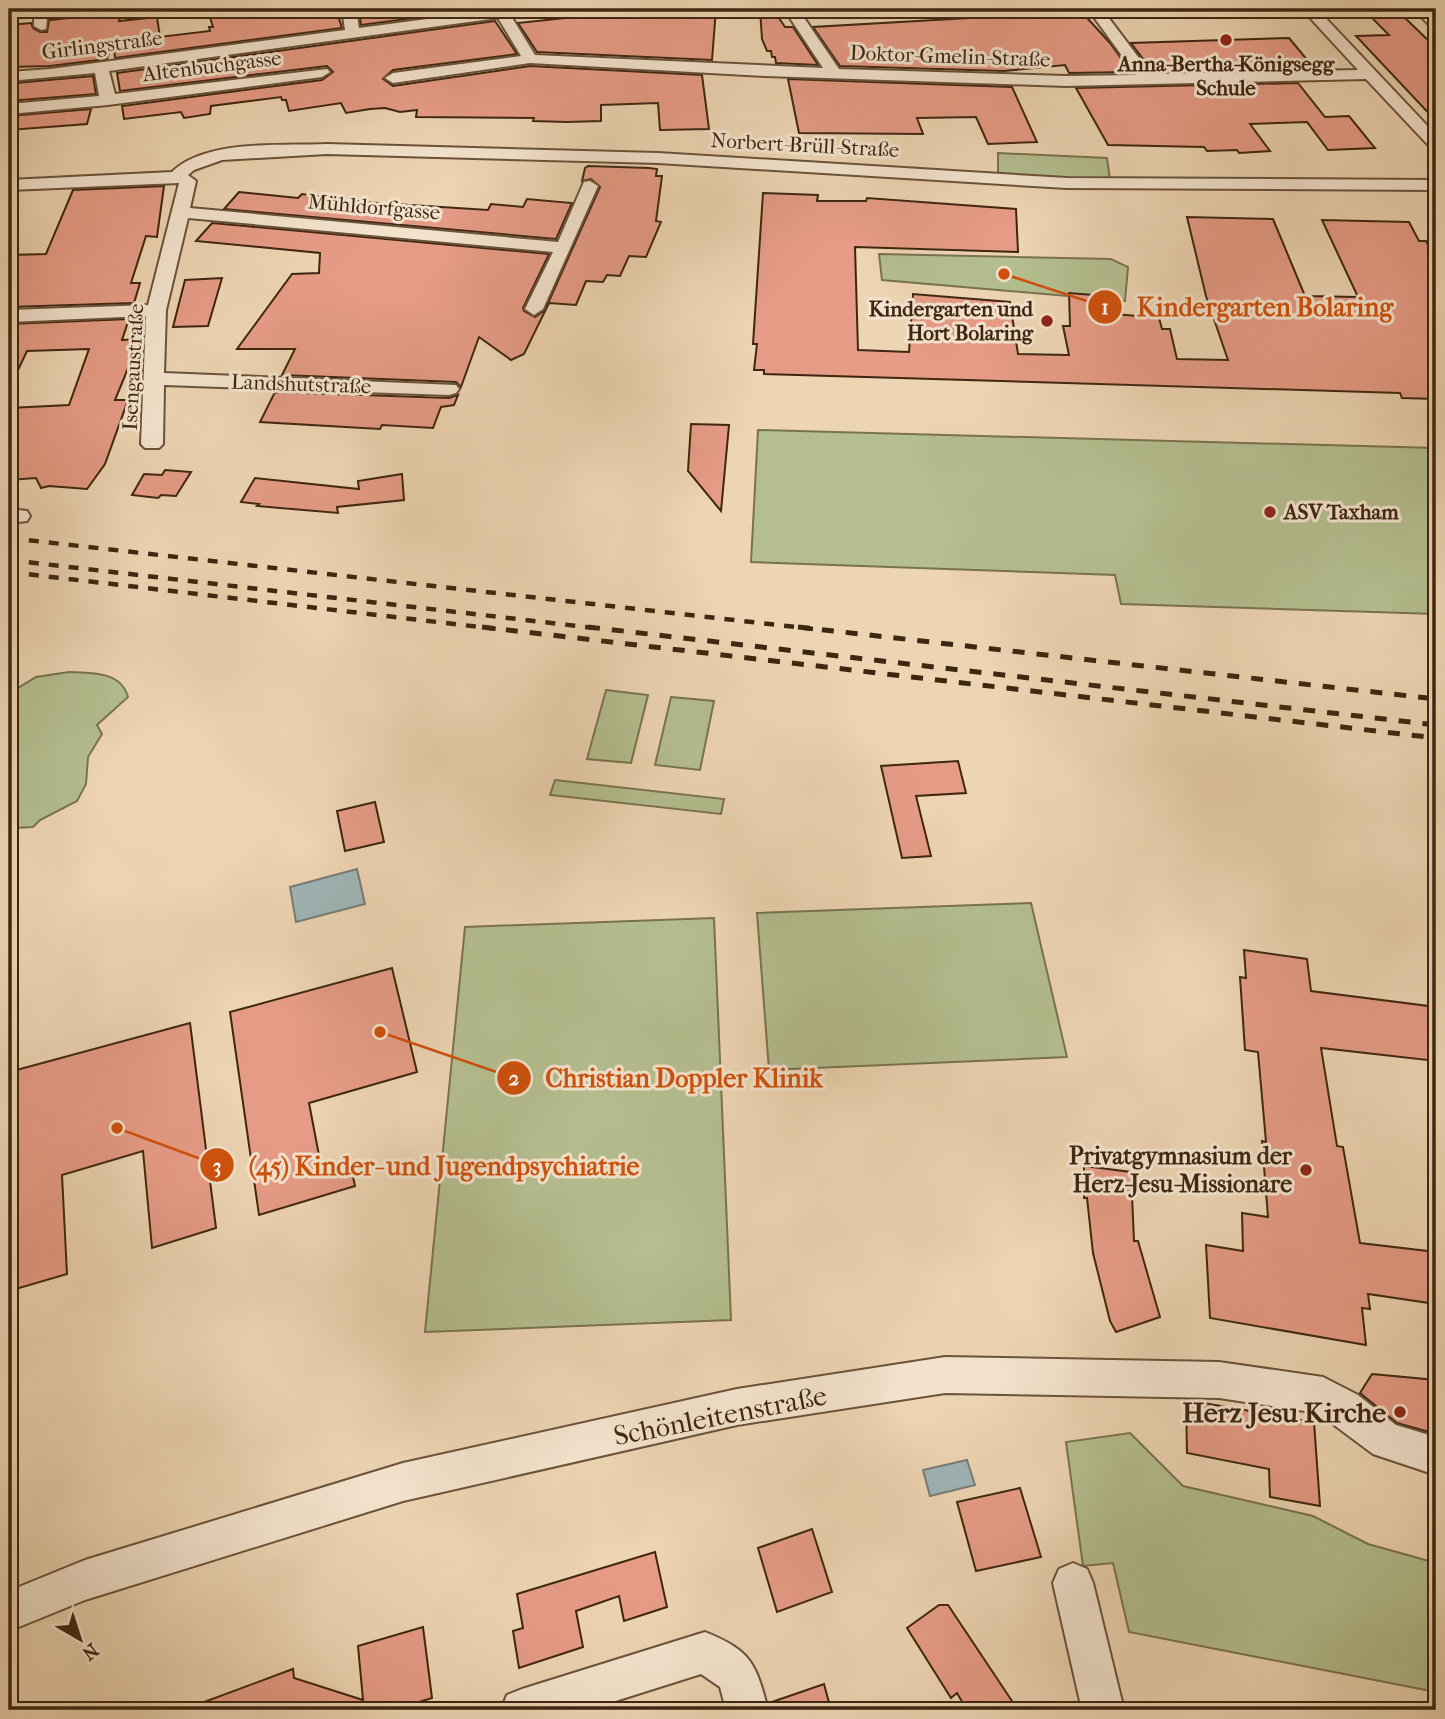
<svg xmlns="http://www.w3.org/2000/svg" width="1445" height="1719" viewBox="0 0 1445 1719" font-family="'IM FELL French Canon',serif">
	<rect width="100%" height="100%" fill="#edd4b2"/>
	<filter id="stains"><feTurbulence type="fractalNoise" baseFrequency=".00286" numOctaves="4"/><feColorMatrix values="0 0 0 0 .2 0 0 0 0 .09 0 0 0 0 .02 0 0 0 .5 -.17"/></filter>
	<radialGradient id="worn" r=".72"><stop offset=".6" stop-color="#630" stop-opacity="0"/><stop offset="1" stop-color="#630" stop-opacity=".3"/></radialGradient>
	<path fill="#b4be8f" stroke="#797250" stroke-width="2" d="M998,153L1107,158L1110,180L998,174Z
		M879,254L1111,259L1128,267L1125,301L882,280Z
		M758,430L1436,448V614L1121,604L1115,575L751,562Z
		M69,672C92,673 121,671 128,697L97,725L102,734L88,757L86,784L77,801L40,820L33,827L15,828L13,691L36,677Z
		M606,690L648,695L631,763L587,759Z
		M671,697L714,701L700,770L655,765Z
		M555,780L724,799L721,814L550,795Z
		M1031,903L1067,1057L769,1070L757,913Z
		M714,918L731,1320L425,1332L465,927Z
		M1130,1433L1183,1486L1313,1516L1368,1544L1436,1563V1692L1129,1632L1113,1563L1083,1566L1066,1442Z"/>
	<path fill="#9eb5b7" stroke="#787c75" stroke-width="2" d="M357,869L365,904L296,922L290,887Z
		M967,1460L975,1485L930,1496L923,1470Z"/>
	<path fill="#e69b86" stroke="#3e2611" stroke-width="2" d="M88,9H123L119,21L157,17L160,37L210,31L209,27H213L209,14L251,9H336L342,28L115,58L113,40L107,59L50,66L9,67V25L31,23L33,28L40,32H47L49,20L88,16Z
		M393,9H484L361,25L359,13Z
		M650,9H716L712,60L537,52L518,23Z
		M760,9H773L785,27H793L818,65L776,63L775,57H772L771,51H767L762,39Z
		M1038,9H1079L1110,43L1131,72L1069,73L1065,65L1004,71L840,66L813,27L1041,14Z
		M1402,15L1436,48V121L1356,36L1389,35L1370,16Z
		M495,21L517,54L393,70L383,79L393,86L530,66L702,75L709,129L660,130L658,103L601,105V121L567,122L533,121L534,118L416,117L417,110L400,112L385,108L370,109L346,113L341,103L289,111L286,100H282L281,97L211,106L210,114L184,118L181,112L124,119L122,106L322,80L333,72L327,66L120,91L117,73Z
		M1289,38L1314,68L1152,71L1131,43Z
		M93,76L96,94L9,101L15,83Z
		M788,79L1012,87L1037,142L988,144L976,117L917,118L923,134L799,133Z
		M1298,83L1325,117L1349,116L1375,148L1328,150L1307,122L1250,124L1270,151L1239,153L1237,150L1207,151L1204,147L1108,145L1076,88Z
		M91,109L87,124L9,130V116Z
		M588,166L649,168L657,169L656,176H662L656,221L661,222L646,257L629,256L620,276L607,275L603,282L586,281L576,305L549,303L524,354L511,360L479,337L461,387L456,382L282,375L295,349H237L292,274L319,273L320,253L196,241L212,223L549,254L523,308L524,311L535,317L545,310L600,187L591,179L582,181L585,168Z
		M164,186L157,237L146,236L131,283H140L134,303L9,307V255L46,254L73,190Z
		M239,192L298,198L302,194L363,202L488,210L491,204L523,207L527,199L572,203L556,239L224,209Z
		M763,193L818,195L817,201H866L867,198L1016,209L1018,252L855,247L858,350L909,352L913,294L1010,302L1018,354L1069,355L1063,326H1070L1069,293L1093,295V312L1159,318L1162,329H1170L1177,359L1228,360L1206,296L1187,217L1273,219L1305,296L1358,297L1322,220L1409,222L1419,241H1426L1436,261V399L1402,398L1400,393L764,374V370H754L757,344H753Z
		M222,278L208,326L173,327L185,280Z
		M129,319L122,340L140,339L115,400H128L105,464L87,489L49,486L41,488L36,478L9,480V408L69,405L89,349L27,351L9,389V324Z
		M275,392L449,398L458,395L454,405L441,407L433,428L382,425L380,429L260,422Z
		M691,424L729,425L721,511L688,471Z
		M165,470L191,472L176,496L161,495L158,498L132,495L144,474L162,475Z
		M402,474L404,500L337,507L338,513L257,506L259,504L241,502L255,478L359,489L358,481Z
		M958,761L966,793L916,796L931,856L902,858L881,766Z
		M375,802L384,842L345,851L337,811Z
		M1244,950L1307,959L1311,991L1436,1007V1061L1321,1048L1337,1146L1343,1147L1360,1243L1436,1252V1304L1368,1294L1370,1309L1362,1308L1366,1345L1210,1318L1206,1245L1243,1251L1242,1213L1268,1217L1262,1141L1266,1142L1258,1052L1245,1050L1240,977L1246,978Z
		M392,968L417,1072L309,1103L322,1171L350,1162L355,1186L259,1215L230,1012Z
		M190,1023L216,1228L152,1248L143,1151L62,1175L67,1274L9,1291V1072Z
		M1084,1166L1131,1172L1134,1241H1138L1160,1317L1116,1332L1110,1321L1093,1253L1087,1198H1084Z
		M1372,1374L1436,1380V1434L1397,1423L1360,1393Z
		M1186,1400L1314,1422L1320,1506L1270,1497L1269,1469L1187,1453Z
		M1020,1488L1041,1557L976,1571L957,1502Z
		M812,1529L832,1592L777,1612L758,1548Z
		M655,1552L667,1607L624,1621L619,1596L576,1611L583,1647L519,1668L513,1631L523,1628L517,1594Z
		M939,1605H948L1018,1710H967L957,1693L951,1698L907,1628Z
		M423,1627L432,1698L393,1710H188V1708L293,1669L294,1678L363,1700L358,1646Z
		M824,1684L831,1710H770L769,1703Z"/>
	<g fill="none" stroke-linecap="round" stroke-linejoin="round">
		<defs>
			<path id="minor" d="M34,9H48L46,29L41,30L34,26Z
				M342,9H356L359,28L502,9H541L539,12L511,16L535,55L823,68L784,9H798L839,69L1066,76L1136,75L1088,9H1102L1151,74L1358,70L1302,9H1317L1436,135V149L1430,147L1366,79L1066,86L765,76L530,63L393,83L385,78L393,73L521,56L498,18L109,71L115,94L327,69L330,72L322,77L108,105L9,114V104L99,96L95,73L9,81V72L50,69L345,30Z
				M1414,9H1429L1436,16V28L1431,27Z
				M327,144L658,153L1067,178L1436,180V190L1067,188L658,163L327,154L222,160L194,170L188,175L196,181L190,208L558,242L584,182L590,181L598,186L543,309L534,315L525,309L553,252L188,218L166,310L164,373L456,385L459,389L456,393L449,395L164,385L163,444L159,448H145L141,444L146,316L9,322V310L148,305L179,183L9,190V180L172,172C206,139 282,146 327,144Z
				M9,509L27,511L30,516L27,521L9,523Z
				M945,1357L1219,1362L1323,1377L1358,1395L1396,1425L1436,1437V1475L1373,1454L1318,1413L1219,1398L945,1393L737,1425L403,1501L85,1600L9,1631V1591L85,1560L403,1463L737,1389Z
				M1073,1563L1087,1569L1093,1583L1124,1710H1082L1053,1583L1059,1569Z
				M705,1632C752,1651 756,1664 768,1710H726L720,1687L701,1674L587,1710H501L507,1695L522,1689Z"/>
		</defs>
		<use href="#minor" stroke="#6a5239" stroke-width="4"/>
		<use href="#minor" fill="#f3e3cd" fill-rule="evenodd"/>
		<path stroke="#3e2611" stroke-width="4.5" stroke-dasharray="10 10" stroke-linecap="butt" d="M9,538L813,629
			M9,560L603,629
			M9,572L497,629"/>
		<path stroke="#3e2611" stroke-width="5" stroke-dasharray="12 12" stroke-linecap="butt" d="M482,627L1436,738
			M588,627L1436,725
			M798,627L1436,699"/>
	</g>
	<g fill="#8f2418" stroke="#f3e3cd" stroke-width="2.5">
		<circle cx="1226" cy="40" r="7"/>
		<circle cx="1047" cy="321" r="7"/>
		<circle cx="1270" cy="512" r="7"/>
		<circle cx="1306" cy="1170" r="7"/>
		<circle cx="1400" cy="1412" r="7"/>
	</g>
	<g text-anchor="middle" stroke-width="6" stroke-linejoin="round" paint-order="stroke">
		<g font-size="21" fill="#3e2611" stroke="#f3e3cd">
			<text transform="translate(102 45) rotate(-7)" y="7">Girlingstraße</text>
			<text transform="translate(950 56) rotate(2)" y="7">Doktor-Gmelin-Straße</text>
			<text transform="translate(212 66) rotate(-7)" y="7">Altenbuchgasse</text>
			<text transform="translate(805 145) rotate(3)" y="7">Norbert-Brüll-Straße</text>
			<text transform="translate(374 207) rotate(5)" y="7">Mühldorfgasse</text>
			<text transform="translate(133 367) rotate(-87)" y="7">Isengaustraße</text>
			<text transform="translate(301 384) rotate(2)" y="7">Landshutstraße</text>
		</g>
		<g font-size="21" font-weight="bold" fill="#3e2611" stroke="#f3e3cd">
			<text x="1226" y="71">Anna-Bertha-Königsegg<tspan x="1226" dy="24">Schule</tspan></text>
			<text x="1033" y="316" text-anchor="end">Kindergarten und<tspan x="1033" dy="24">Hort Bolaring</tspan></text>
			<text x="1284" y="519" text-anchor="start">ASV Taxham</text>
		</g>
		<g font-size="24" font-weight="bold" fill="#3e2611" stroke="#f3e3cd" text-anchor="end">
			<text x="1292" y="1164">Privatgymnasium der<tspan x="1292" dy="28">Herz-Jesu-Missionare</tspan></text>
		</g>
		<g font-size="28" font-weight="bold" fill="#3e2611" stroke="#f3e3cd" text-anchor="end">
			<text x="1386" y="1422">Herz Jesu Kirche</text>
		</g>
		<g font-size="28" fill="#3e2611" stroke="#f3e3cd">
			<text transform="translate(720 1415) rotate(-11)" y="10">Schönleitenstraße</text>
		</g>
	</g>
	<path fill="none" stroke="#ce510d" stroke-width="2.5" d="M1004 274L1105 307M380 1032L514 1078M117 1128L217 1165"/>
	<g fill="#ce510d" stroke="#f3e3cd" stroke-width="2.5">
		<circle cx="1004" cy="274" r="7"/>
		<circle cx="380" cy="1032" r="7"/>
		<circle cx="117" cy="1128" r="7"/>
		<circle cx="1105" cy="307" r="18"/>
		<circle cx="514" cy="1078" r="18"/>
		<circle cx="217" cy="1165" r="18"/>
	</g>
	<g font-size="21" text-anchor="middle" font-weight="bold" fill="#fff">
		<text x="1105" y="314">1</text>
		<text x="514" y="1085">2</text>
		<text x="217" y="1173">3</text>
	</g>
	<g font-size="26" text-anchor="middle" font-weight="bold" fill="#ce510d" stroke="#f3e3cd" stroke-width="6" stroke-linejoin="round" paint-order="stroke">
		<text x="1265" y="316">Kindergarten Bolaring</text>
		<text x="684" y="1087">Christian Doppler Klinik</text>
		<text x="444" y="1175">(45) Kinder- und Jugendpsychiatrie</text>
	</g>
	<rect width="1445" height="1719" fill="none" stroke="#edd4b2" stroke-width="35"/>
	<rect x="10" y="10" width="1424" height="1698" fill="none" stroke="#3e2611" stroke-width="3.5"/>
	<rect x="18" y="18" width="1410" height="1684" fill="none" stroke="#3e2611" stroke-width="2"/>
	<g transform="translate(80 1639) rotate(141)" stroke="#f3e3cd" stroke-width="5" paint-order="stroke">
	<path d="M0-5L12 26L0 18L-12 26Z" fill="#3e2611"/>
	<text y="-10" font-size="19" font-weight="bold" text-anchor="middle" fill="#3e2611">N</text>
	</g>
	<rect width="100%" height="100%" filter="url(#stains)"/>
	<rect width="100%" height="100%" fill="url(#worn)"/>
</svg>
